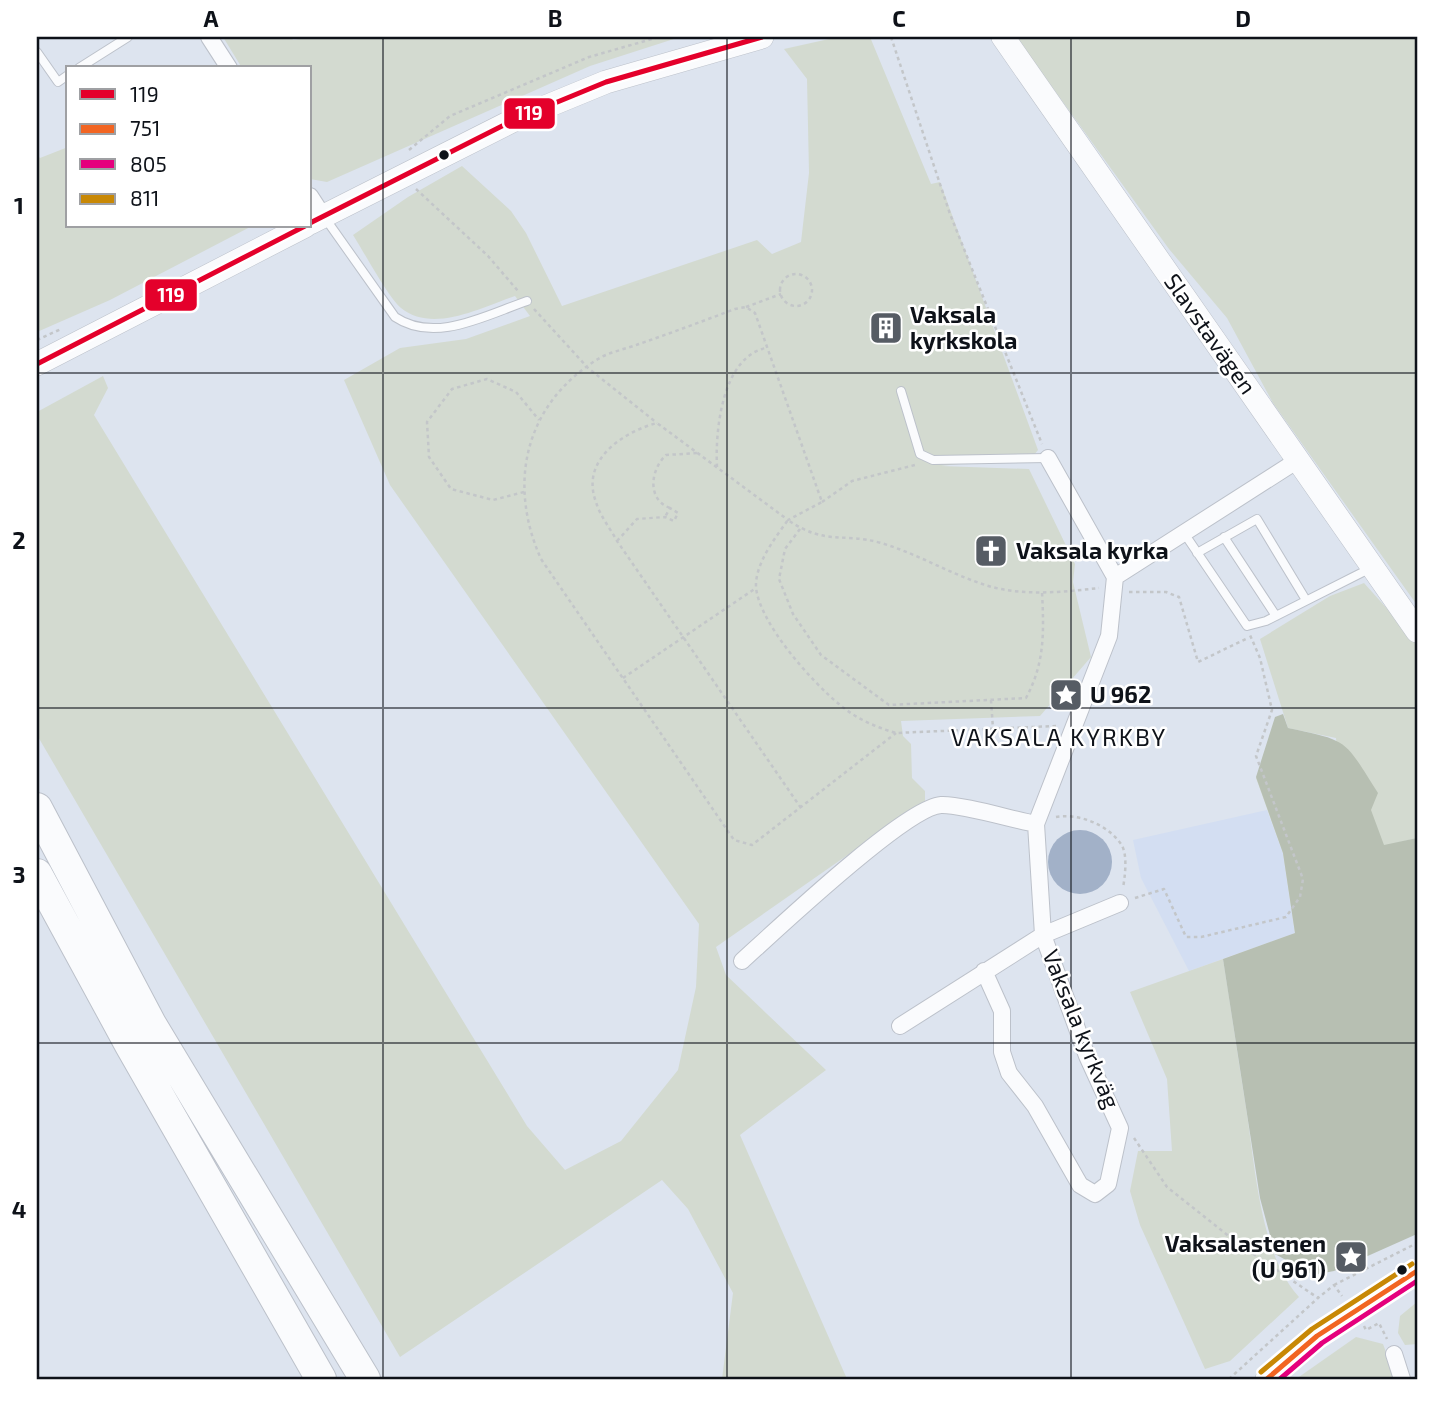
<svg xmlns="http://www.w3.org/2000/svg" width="1454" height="1416" viewBox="0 0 1454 1416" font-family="'Exo 2',sans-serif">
	<rect width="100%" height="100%" fill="#dde4ef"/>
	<path fill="#d3def2" d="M1267,810L1283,853L1295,933L1189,971L1141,878L1133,840Z"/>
	<path fill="#d3dad0" d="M223,37H291L293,40L312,37H680L590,66L327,182L310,179V68H242Z
		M838,37H870L931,184L940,182L1038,450L1034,455L941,466L1029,469L1075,564L1073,582L1091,657L1040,716L901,721L903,736L911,744L912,778L925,791V801L716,947L726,975L826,1070L740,1135L847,1379H722L733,1293L688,1209L662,1180L400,1357L37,735V412L103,376L108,388L94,415L527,1126L565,1170L621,1141L678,1070L696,987L699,924L390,485L344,380L400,348L466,339L530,316L515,296C482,307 433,334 401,308C388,297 364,252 353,235L408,197L462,166L511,211L526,233L562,306L757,240L772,254L801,242L809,173L807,79L784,49Z
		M1016,37H1417V605L1273,403L1227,318L1169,249Z
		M68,147V226H252L110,300L37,332V155L40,158Z
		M1364,583L1417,642V838L1384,846L1295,933L1283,853L1256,778L1337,756L1336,738L1288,728L1260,639L1330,596Z
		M1223,959C1231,1009 1238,1058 1246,1108C1255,1164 1260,1255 1299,1297L1230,1361L1205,1369L1140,1225L1130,1191L1138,1151H1172L1167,1079L1130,992Z
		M1417,1302V1344L1405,1345L1398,1333L1400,1316Z
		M1356,1337L1383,1344L1396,1379H1296Z"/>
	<path fill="#b7bfb2" d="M1283,714L1288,728C1351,741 1344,740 1378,793L1371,810L1384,845L1417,838V1234L1334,1271L1313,1275L1275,1254L1260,1198L1223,959L1295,933L1283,853L1256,777L1275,717Z"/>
	<path fill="#a2b1c8" d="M1048 862a32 32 0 1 1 64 0a32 32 0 1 1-64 0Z"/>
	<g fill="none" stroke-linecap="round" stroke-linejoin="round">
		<defs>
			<path id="lane" d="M37,52L58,82L68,75
				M79,68L128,37
				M325,218L395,317C435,344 486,315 527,301
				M901,391L920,454L933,460L1048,458
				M1184,533L1247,626L1266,621L1369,569
				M1224,537L1276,616
				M1197,553L1257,519L1306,600"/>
			<path id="street" d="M209,37L229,68
				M310,196L323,216
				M1048,458L1115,577
				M742,961C774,932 906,807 941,805C961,804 1014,820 1036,824
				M984,971L1002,1011V1052L1009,1073L1035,1106L1080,1185L1095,1194L1108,1184L1120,1128L1087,1056L1043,935L1036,824L1109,636L1115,577L1298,460
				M900,1026L1043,935L1120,903
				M1394,1354L1402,1379"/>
			<path id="secondary" d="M1003,37L1417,631
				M310,223L516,119L606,82L762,37
				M37,364L305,226
				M1267,1379L1317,1336L1417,1271"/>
			<path id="highway" d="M37,808L151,1024L365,1379
				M37,874L130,1045L321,1379"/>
		</defs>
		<use href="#lane" stroke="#bcc1ca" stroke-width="10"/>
		<use href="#street" stroke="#bcc1ca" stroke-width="18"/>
		<use href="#secondary" stroke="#bcc1ca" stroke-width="24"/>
		<use href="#highway" stroke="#bcc1ca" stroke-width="32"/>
		<path stroke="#c3c6c9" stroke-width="2.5" stroke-dasharray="3.5 3.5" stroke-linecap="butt" d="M891,37L950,214L1042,444
			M409,150L450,116L589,57L659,37
			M416,189L488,256L518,291
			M780 290a16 16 0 1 1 32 0a16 16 0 1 1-32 0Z
			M746,307L781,294
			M534,309L588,368L657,423
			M37,340L61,329
			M717,467C715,431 722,357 766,348
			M524,492L493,500L451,489L429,457L427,422L452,389L487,379L516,392L539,420
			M822,502L852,481L915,465
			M670,508C646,499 651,469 666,455L698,453
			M800,529L785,549L779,579L793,614L821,655L889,705L1026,698C1045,663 1044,631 1042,592
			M617,541L637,519L665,517L674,521L678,513L670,508L665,517
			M1129,592H1166L1179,597L1198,662L1248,638
			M623,678L756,588
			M991,700L993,729
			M1056,726L896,733C875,727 855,718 839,704C812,682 759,623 756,587C755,564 775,538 788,520C826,546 842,532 881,543C919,554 953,576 992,587C1026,596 1064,592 1099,588
			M801,808L617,541C610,528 600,516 596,502C580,460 623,432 657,423L788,520L822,502L755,313L746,307L735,309C703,321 671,333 639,344C626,349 609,352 598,359C525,404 507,483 541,559L734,840L752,845L896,733
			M1056,817C1078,813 1107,824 1121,844C1128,854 1125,876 1123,888
			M1135,898L1164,889L1186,937H1201L1286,917L1300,897L1303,879L1256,756L1272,710L1260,658L1250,635
			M1134,1138L1167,1187L1240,1245L1318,1298L1334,1285L1342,1296
			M1334,1285L1417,1243
			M1364,1326L1366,1330L1379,1323L1387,1339
			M1229,1379L1318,1298"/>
		<use href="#lane" stroke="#fafbfd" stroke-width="8"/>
		<use href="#street" stroke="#fafbfd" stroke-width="16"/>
		<use href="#secondary" stroke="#fafbfd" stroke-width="23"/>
		<use href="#highway" stroke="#fafbfd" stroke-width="30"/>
		<defs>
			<path id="bus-1" d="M310,223L516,119L606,82L762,37
				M37,364L305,226"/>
			<path id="bus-2" d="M1267,1379L1317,1336L1417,1271"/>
			<path id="bus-3" d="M1280,1379L1322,1343L1417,1281"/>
			<path id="bus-4" d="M1261,1372L1312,1329L1412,1264"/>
		</defs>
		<use href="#bus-1" stroke="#fff" stroke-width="10"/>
		<use href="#bus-2" stroke="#fff" stroke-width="10"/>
		<use href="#bus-3" stroke="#fff" stroke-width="10"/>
		<use href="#bus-4" stroke="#fff" stroke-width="10"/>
		<use href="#bus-1" stroke="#e4002b" stroke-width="5"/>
		<use href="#bus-2" stroke="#f26522" stroke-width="5"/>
		<use href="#bus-3" stroke="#e5007d" stroke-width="5"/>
		<use href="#bus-4" stroke="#c88805" stroke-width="5"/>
	</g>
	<path fill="none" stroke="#0e1219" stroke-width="2" stroke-opacity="0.55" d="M383,37V1379M727,37V1379M1071,37V1379M37,373H1417M37,708H1417M37,1043H1417"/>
	<defs>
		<symbol id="building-square" viewBox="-11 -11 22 22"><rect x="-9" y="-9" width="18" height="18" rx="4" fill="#565c64" stroke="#fff"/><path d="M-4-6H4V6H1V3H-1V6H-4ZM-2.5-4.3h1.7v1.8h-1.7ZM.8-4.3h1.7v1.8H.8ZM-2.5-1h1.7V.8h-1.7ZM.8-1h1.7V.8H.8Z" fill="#fff"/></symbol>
		<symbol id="church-square" viewBox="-11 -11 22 22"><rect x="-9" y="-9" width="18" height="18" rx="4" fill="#565c64" stroke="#fff"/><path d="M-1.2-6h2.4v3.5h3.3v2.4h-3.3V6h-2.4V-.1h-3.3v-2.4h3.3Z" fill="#fff"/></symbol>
		<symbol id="sight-square" viewBox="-11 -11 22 22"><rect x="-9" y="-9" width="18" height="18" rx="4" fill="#565c64" stroke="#fff"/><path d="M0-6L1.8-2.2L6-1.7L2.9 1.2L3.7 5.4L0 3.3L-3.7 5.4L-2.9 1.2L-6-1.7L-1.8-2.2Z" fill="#fff"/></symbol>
	</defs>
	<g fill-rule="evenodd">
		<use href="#building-square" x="867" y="309" width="38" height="38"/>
		<use href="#church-square" x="972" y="532" width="38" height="38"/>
		<use href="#sight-square" x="1047" y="676" width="38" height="38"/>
		<use href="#sight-square" x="1332" y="1238" width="38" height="38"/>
	</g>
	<g fill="#0e1219" stroke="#fff" stroke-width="2.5">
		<circle cx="444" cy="155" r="6"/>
		<circle cx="1402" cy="1270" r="6"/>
	</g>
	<g text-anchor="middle" stroke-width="5" stroke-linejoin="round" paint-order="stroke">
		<g font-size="23" font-weight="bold" fill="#0e1219" stroke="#fff" text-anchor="start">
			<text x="910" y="323">Vaksala<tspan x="910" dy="26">kyrkskola</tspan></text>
			<text x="1016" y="559">Vaksala kyrka</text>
			<text x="1090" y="703">U 962</text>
			<text x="1326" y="1252" text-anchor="end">Vaksalastenen<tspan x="1326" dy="26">(U 961)</tspan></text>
		</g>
		<g font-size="23" fill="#0e1219" stroke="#fff">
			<text transform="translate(1210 334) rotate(55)" y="8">Slavstavägen</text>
			<text transform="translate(1081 1029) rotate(68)" y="8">Vaksala kyrkväg</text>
		</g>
		<g font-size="24" letter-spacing="2" fill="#0e1219" stroke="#fff">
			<text x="1059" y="746">VAKSALA KYRKBY</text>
		</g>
	</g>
	<g stroke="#fff" stroke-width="2.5">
		<rect x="503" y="97" width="53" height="33" rx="7" fill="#e4002b"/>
		<rect x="144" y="278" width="54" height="34" rx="7" fill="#e4002b"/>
	</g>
	<g font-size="19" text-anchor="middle" font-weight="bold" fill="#fff">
		<text x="529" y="120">119</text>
		<text x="171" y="302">119</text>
	</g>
	<rect width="1454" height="1416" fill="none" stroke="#ffffff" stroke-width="77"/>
	<rect x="66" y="66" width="245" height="161" fill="#ffffff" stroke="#9fa0a3" stroke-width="2"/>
	<rect x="80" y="89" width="35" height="10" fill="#e4002b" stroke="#9fa0a3" stroke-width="2"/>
	<text x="130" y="102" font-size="21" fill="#0e1219">119</text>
	<rect x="80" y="124" width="35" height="10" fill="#f26522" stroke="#9fa0a3" stroke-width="2"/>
	<text x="130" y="136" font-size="21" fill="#0e1219">751</text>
	<rect x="80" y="159" width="35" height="10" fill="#e5007d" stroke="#9fa0a3" stroke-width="2"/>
	<text x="130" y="172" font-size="21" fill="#0e1219">805</text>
	<rect x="80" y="194" width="35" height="10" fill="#c88805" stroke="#9fa0a3" stroke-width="2"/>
	<text x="130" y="206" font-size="21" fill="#0e1219">811</text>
	<rect x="38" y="38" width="1378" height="1340" fill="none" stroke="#0e1219" stroke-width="2.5"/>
	<g font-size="23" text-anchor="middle" font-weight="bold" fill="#0e1219">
		<text x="211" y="27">A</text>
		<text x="555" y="27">B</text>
		<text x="899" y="27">C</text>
		<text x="1243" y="27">D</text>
		<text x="19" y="214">1</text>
		<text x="19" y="549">2</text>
		<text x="19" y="883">3</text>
		<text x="19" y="1218">4</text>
	</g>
</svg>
